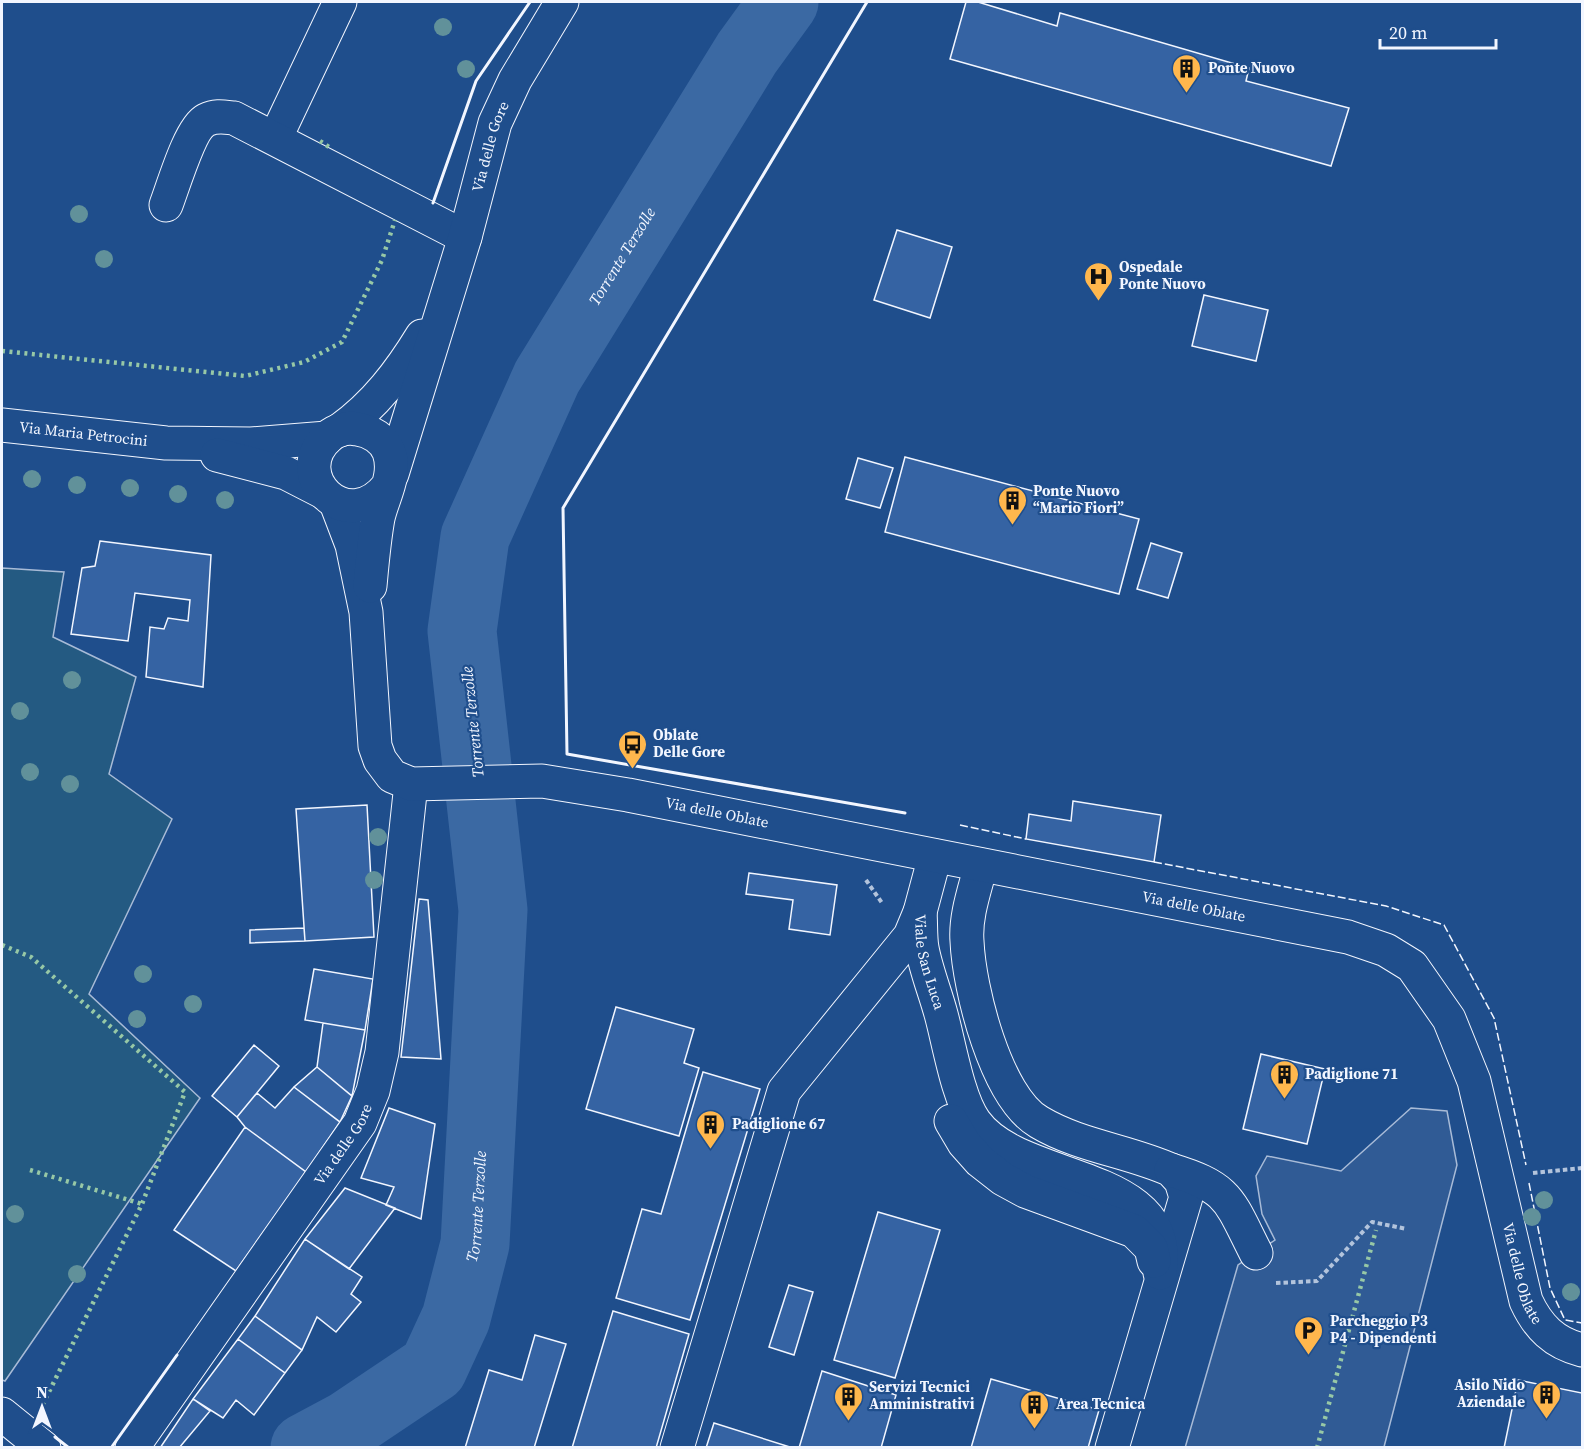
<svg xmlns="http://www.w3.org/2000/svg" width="1584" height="1449" viewBox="0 0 1584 1449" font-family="'Source Serif 4',serif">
	<rect width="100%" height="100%" fill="#1f4e8c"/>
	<path fill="#245a82" stroke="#a8bbd7" stroke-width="1.5" d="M2,568L64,572L53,637L136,677L109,774L172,819L89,994L200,1098L5,1381L2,1380Z"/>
	<path fill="#305b95" stroke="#a8bbd7" stroke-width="1.5" d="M1411,1108L1447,1111L1457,1165L1384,1447L1185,1448L1238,1265L1275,1240L1262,1214L1256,1176L1267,1156L1341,1171Z"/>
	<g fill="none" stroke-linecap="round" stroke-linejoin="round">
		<path stroke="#3b69a3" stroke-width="69" id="s1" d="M305,1448L348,1425L433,1368L456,1318L475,1244L493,910L462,631L475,537L547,377L747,53L784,2"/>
	</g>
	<path fill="#3563a3" stroke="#f2f6ff" stroke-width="1.5" d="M966,2H978L1057,26L1060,13L1249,68L1246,81L1349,108L1331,166L950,59Z
		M897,230L952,247L930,318L874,300Z
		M1204,295L1268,310L1256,361L1192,346Z
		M905,457L1139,519L1119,594L885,532Z
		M858,458L893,468L880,508L846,499Z
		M100,541L211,555L203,687L146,677L150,627L164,629L168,618L188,621L190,600L135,593L128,641L71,634L82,568L95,566Z
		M1151,543L1182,553L1168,598L1137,589Z
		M1073,801L1161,815L1154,862L1026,839L1029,814L1071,821Z
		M367,805L374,937L305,941L296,809Z
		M749,873L837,885L830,935L789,929L793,900L746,894Z
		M419,899L428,900L441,1059L401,1057Z
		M304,928L305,941L250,943V930Z
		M314,969L373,979L365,1030L305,1020Z
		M616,1007L694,1029L684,1063L699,1068L679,1136L586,1109Z
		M323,1023L365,1030L352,1096L317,1067Z
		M254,1045L279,1066L237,1117L212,1096Z
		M1261,1054L1325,1069L1307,1144L1243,1129Z
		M317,1067L352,1096L340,1122L294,1087Z
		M703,1072L760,1089L690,1320L616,1298L642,1209L661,1214Z
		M294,1087L340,1122L306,1172L245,1127L237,1117L257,1093L275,1108Z
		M389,1108L435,1124L421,1219L386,1205L394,1187L361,1178Z
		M245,1127L306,1172L236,1271L174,1230Z
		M345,1188L395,1208L349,1269L305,1239Z
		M878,1212L940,1230L895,1378L834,1360Z
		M305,1239L362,1277L351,1294L361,1302L336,1332L317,1317L302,1350L255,1316Z
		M789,1285L813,1292L794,1355L769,1347Z
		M613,1311L689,1334L656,1448H572Z
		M255,1316L302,1350L285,1373L238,1339Z
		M535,1335L566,1344L534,1448H465L489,1370L522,1380Z
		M238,1339L285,1373L254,1415L236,1400L223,1418L193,1399Z
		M822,1371L896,1395L881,1448H799Z
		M991,1379L1099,1410L1088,1448H971Z
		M1518,1380L1582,1393V1448H1504Z
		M193,1399L210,1411L179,1448H160Z
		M714,1423L793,1448H706Z"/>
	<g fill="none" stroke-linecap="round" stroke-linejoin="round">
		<defs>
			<g id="minor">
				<path d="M276,137L340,2"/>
				<path d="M166,205C173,187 190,128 206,120C216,115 224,117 234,118L465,237"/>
				<path d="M340,430C375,405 400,372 422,336"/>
				<path id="s2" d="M392,474L465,237L495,123L515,80L562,2"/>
				<path d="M981,865C975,889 965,916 967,941C969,989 996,1097 1039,1122C1079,1146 1129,1151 1171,1170L1181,1181L1186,1197L1112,1448"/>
				<path id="s3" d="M920,912C921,924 920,936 922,948C926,970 935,992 941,1014C949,1043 958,1099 975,1122C1021,1186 1177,1168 1160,1273"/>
				<path d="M951,1121L964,1143L980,1161L1003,1179L1025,1191L1134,1231L1151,1248L1154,1261"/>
				<path d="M1171,1170C1230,1188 1229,1200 1256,1253"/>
				<path d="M2,1414L44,1448"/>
				<path id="s4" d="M132,1448L360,1123L373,1091L382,1052L411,784"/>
				<path d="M677,1448L784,1091L910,936L920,912L935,856"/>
			</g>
			<g id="major">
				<path id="s5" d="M2,425L166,443L251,444L327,438"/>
				<path d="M217,455L286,473L323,492"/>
				<path id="s6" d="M336,503L352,545L366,612L375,746L380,760L392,776L411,784L542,781L628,795L1348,937L1386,950L1412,966L1449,1019L1474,1081L1526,1301C1538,1327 1554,1343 1582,1350"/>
				<path d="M370,586C372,564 374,540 378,518C383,496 397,475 389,452C384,439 371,431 357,429C347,427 336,430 328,437C286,475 347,538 388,486"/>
			</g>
		</defs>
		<use href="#minor" stroke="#f2f6ff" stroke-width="35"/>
		<use href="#major" stroke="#f2f6ff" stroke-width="35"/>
		<path stroke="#b3c4dc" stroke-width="4" stroke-dasharray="4.5 3" stroke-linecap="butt" d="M866,880L882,903
			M1533,1173L1582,1168
			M1276,1283L1317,1281L1372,1222L1407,1229"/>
		<use href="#minor" stroke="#1f4e8c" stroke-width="33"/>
		<use href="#major" stroke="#1f4e8c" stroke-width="33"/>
		<path stroke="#97c8a6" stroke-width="4.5" stroke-dasharray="3 4.5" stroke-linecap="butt" d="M320,141L332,149
			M2,351L245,376L304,362L342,342L382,260L395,220
			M2,945L31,957L185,1092L142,1204L41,1408
			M30,1170L142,1204
			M1317,1448L1376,1230"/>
		<path stroke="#f2f6ff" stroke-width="1.5" stroke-dasharray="8 3" stroke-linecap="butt" d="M960,825L1026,839
			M1154,862L1386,906L1444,925L1494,1018L1526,1165
			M1529,1183L1550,1288L1565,1320L1582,1323"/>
		<path stroke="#f2f6ff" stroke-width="3" d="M867,2L563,508L567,754L905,813
			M433,203L476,81L530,2
			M55,1437L69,1448
			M111,1448L177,1355"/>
	</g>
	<g fill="#61919a">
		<circle cx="443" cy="27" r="9"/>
		<circle cx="466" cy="69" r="9"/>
		<circle cx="79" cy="214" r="9"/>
		<circle cx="104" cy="259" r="9"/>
		<circle cx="32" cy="479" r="9"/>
		<circle cx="77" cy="485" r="9"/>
		<circle cx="130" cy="488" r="9"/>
		<circle cx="178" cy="494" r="9"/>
		<circle cx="225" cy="500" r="9"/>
		<circle cx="72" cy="680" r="9"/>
		<circle cx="20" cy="711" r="9"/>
		<circle cx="30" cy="772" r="9"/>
		<circle cx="70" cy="784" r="9"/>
		<circle cx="378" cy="837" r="9"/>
		<circle cx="374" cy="880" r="9"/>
		<circle cx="143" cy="974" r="9"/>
		<circle cx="193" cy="1004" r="9"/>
		<circle cx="137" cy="1019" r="9"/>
		<circle cx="1544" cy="1200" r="9"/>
		<circle cx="15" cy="1214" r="9"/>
		<circle cx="1532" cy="1217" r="9"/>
		<circle cx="77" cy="1274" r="9"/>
		<circle cx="1571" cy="1292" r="9"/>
	</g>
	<defs>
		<symbol id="building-pin" viewBox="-11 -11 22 30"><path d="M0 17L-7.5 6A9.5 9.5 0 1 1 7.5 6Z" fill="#ffb74d" stroke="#1f4e8c"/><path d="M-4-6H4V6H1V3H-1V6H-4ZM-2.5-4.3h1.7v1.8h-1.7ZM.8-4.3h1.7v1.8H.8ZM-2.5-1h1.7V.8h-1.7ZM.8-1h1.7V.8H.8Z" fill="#111"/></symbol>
		<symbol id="hospital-pin" viewBox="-11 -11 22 30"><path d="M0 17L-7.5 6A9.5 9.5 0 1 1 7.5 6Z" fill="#ffb74d" stroke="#1f4e8c"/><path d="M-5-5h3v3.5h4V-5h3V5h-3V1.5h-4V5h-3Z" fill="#111"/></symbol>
		<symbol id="bus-pin" viewBox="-11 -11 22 30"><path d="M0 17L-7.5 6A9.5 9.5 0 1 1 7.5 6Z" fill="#ffb74d" stroke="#1f4e8c"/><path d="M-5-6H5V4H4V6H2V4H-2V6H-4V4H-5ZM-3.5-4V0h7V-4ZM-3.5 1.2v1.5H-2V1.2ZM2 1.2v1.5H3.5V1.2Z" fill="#111"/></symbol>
		<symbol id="parking-pin" viewBox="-11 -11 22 30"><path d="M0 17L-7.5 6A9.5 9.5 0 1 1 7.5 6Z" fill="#ffb74d" stroke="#1f4e8c"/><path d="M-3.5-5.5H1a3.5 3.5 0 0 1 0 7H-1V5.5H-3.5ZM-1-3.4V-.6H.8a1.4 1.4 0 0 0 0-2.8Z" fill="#111"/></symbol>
	</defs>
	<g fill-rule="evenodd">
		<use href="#building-pin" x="1170" y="52" width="33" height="45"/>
		<use href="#hospital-pin" x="1082" y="260" width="33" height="45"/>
		<use href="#building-pin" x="996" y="484" width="33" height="45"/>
		<use href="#bus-pin" x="616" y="728" width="33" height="45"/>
		<use href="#building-pin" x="1268" y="1058" width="33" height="45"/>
		<use href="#building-pin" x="694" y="1108" width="33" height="45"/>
		<use href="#parking-pin" x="1292" y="1314" width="33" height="45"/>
		<use href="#building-pin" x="1530" y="1378" width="33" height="45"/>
		<use href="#building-pin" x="832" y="1380" width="33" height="45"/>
		<use href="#building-pin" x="1018" y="1388" width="33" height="45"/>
	</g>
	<g text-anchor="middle" stroke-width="4.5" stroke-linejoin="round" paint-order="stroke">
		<g font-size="15" font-weight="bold" fill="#f2f6ff" stroke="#1f4e8c" text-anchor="start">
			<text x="1208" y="73">Ponte Nuovo</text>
			<text x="1119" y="272">Ospedale<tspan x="1119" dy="17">Ponte Nuovo</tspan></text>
			<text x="1033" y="496">Ponte Nuovo<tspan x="1033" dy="17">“Mario Fiori”</tspan></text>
			<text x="653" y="740">Oblate<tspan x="653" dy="17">Delle Gore</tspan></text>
			<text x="1305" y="1079">Padiglione 71</text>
			<text x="732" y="1129">Padiglione 67</text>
			<text x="1330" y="1326">Parcheggio P3<tspan x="1330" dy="17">P4 - Dipendenti</tspan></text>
			<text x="1525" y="1390" text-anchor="end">Asilo Nido<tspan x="1525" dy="17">Aziendale</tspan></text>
			<text x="869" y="1392">Servizi Tecnici<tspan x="869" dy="17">Amministrativi</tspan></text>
			<text x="1056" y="1409">Area Tecnica</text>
		</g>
		<g font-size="15" fill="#f2f6ff" stroke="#1f4e8c">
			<text dy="5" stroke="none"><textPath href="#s2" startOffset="342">Via delle Gore</textPath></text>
			<text dy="5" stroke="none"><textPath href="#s5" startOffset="82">Via Maria Petrocini</textPath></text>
			<text dy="5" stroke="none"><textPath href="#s6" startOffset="612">Via delle Oblate</textPath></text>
			<text dy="5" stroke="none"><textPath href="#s6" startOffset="1098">Via delle Oblate</textPath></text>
			<text dy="5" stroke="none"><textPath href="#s3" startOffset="51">Viale San Luca</textPath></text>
			<text dy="5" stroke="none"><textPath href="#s4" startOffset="370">Via delle Gore</textPath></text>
			<text dy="5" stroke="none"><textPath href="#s6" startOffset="1656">Via delle Oblate</textPath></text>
		</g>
		<g font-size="16" font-style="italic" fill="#f2f6ff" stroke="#1f4e8c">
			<text dy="6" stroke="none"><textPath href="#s1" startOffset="1310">Torrente Terzolle</textPath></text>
			<text transform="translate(472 722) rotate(-96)" y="6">Torrente Terzolle</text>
			<text dy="6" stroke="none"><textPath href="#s1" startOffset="320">Torrente Terzolle</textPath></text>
		</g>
	</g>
	<rect width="1584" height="1449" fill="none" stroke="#f2f6ff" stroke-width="6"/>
	<g transform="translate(42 1407)" stroke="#1f4e8c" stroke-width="4.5" paint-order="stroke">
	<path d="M0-4.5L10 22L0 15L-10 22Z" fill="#f2f6ff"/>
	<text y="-9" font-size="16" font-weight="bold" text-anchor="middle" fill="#f2f6ff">N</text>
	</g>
	<path d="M1380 39v9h116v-9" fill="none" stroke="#f2f6ff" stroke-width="3"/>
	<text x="1389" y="39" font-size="18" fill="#f2f6ff" stroke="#1f4e8c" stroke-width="4.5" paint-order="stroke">20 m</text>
</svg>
